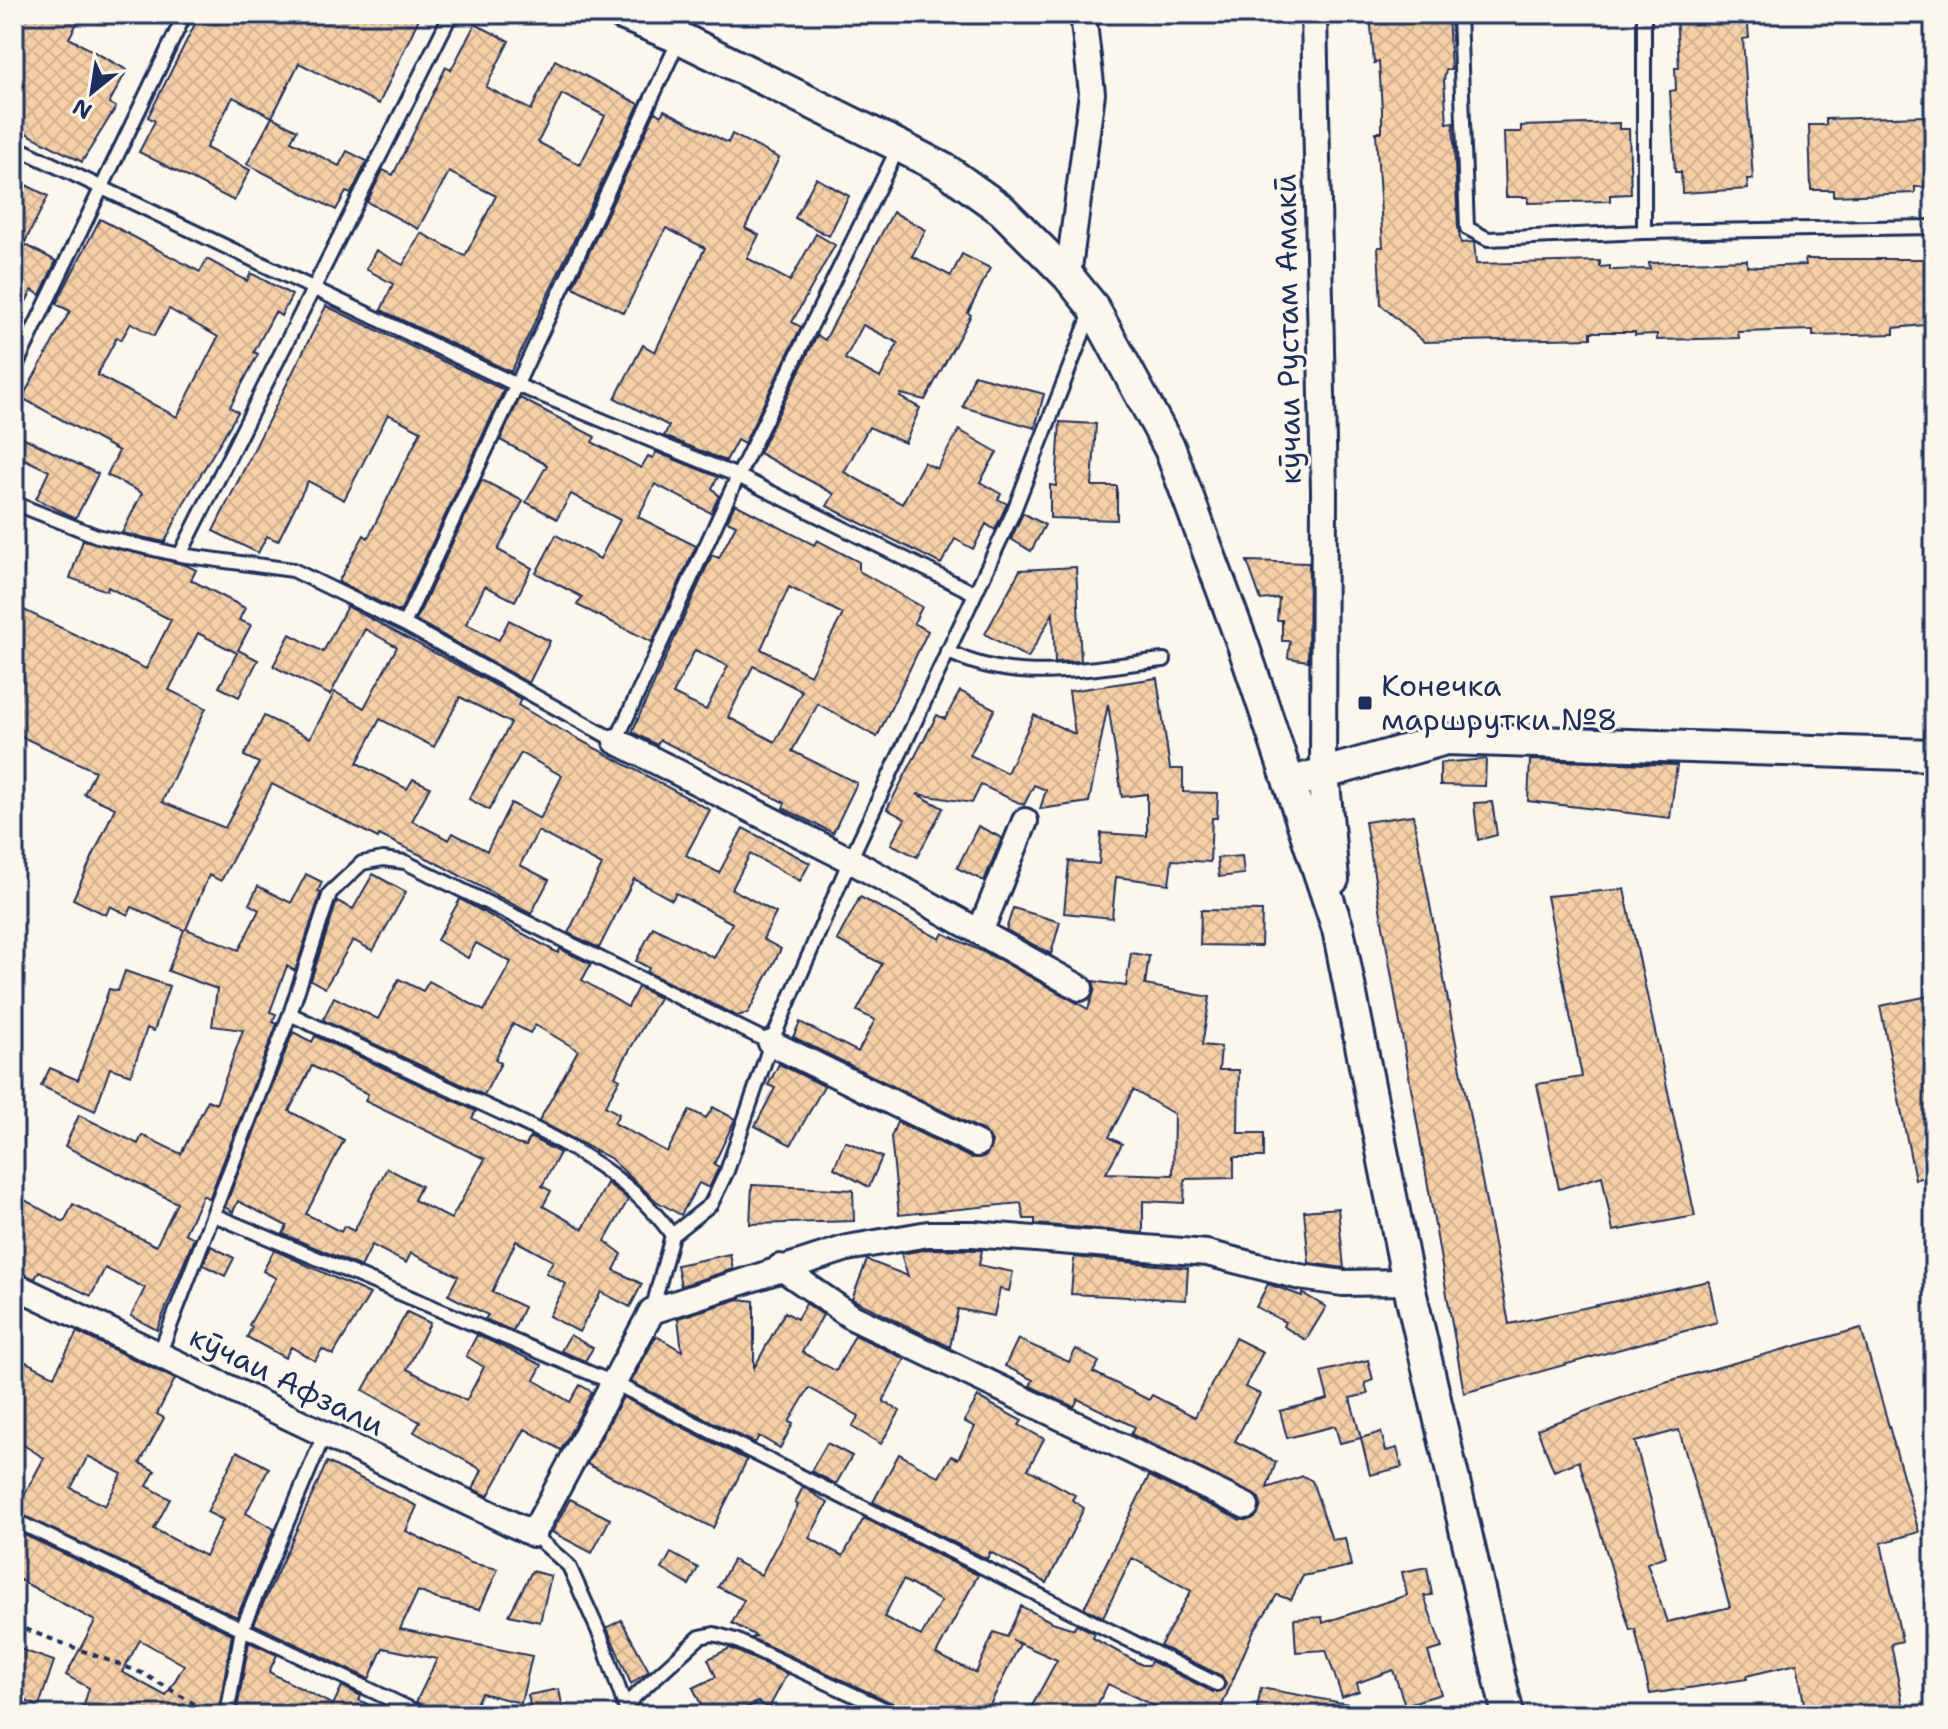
<svg xmlns="http://www.w3.org/2000/svg" width="1948" height="1729" viewBox="0 0 1948 1729" font-family="'Shantell Sans',sans-serif">
	<defs>
		<pattern id="building-cross-hatch" width="8" height="8" patternUnits="userSpaceOnUse" patternTransform="scale(2)"><rect width="8" height="8" fill="#f6cfa5"/><path d="M0 0l8 8M0 8l8-8" fill="none" stroke="#d2b290"/></pattern>
	</defs>
	<rect width="100%" height="100%" fill="#fbf7ec"/>
	<filter id="ink" filterUnits="userSpaceOnUse"><feTurbulence type="fractalNoise" baseFrequency=".0125" numOctaves="2"/><feDisplacementMap in="SourceGraphic" scale="16" xChannelSelector="R" yChannelSelector="G"/><feConvolveMatrix kernelMatrix="1 2 1 2 8 2 1 2 1" color-interpolation-filters="sRGB"/></filter>
	<g filter="url(#ink)">
		<path fill="url(#building-cross-hatch)" stroke="#1b2f5e" stroke-width="2" fill-rule="evenodd" d="M24,14H82L69,38L127,70L109,103L116,107L82,162L14,127V32Z
			M200,14H421L379,104L299,63L272,117L297,130L291,141L339,166L347,151L367,161L351,194L346,192L336,210L247,164L272,117L233,97L206,148L250,170L234,201L139,152L155,121L148,117Z
			M1370,14H1448L1451,70H1446L1444,80L1447,123L1453,122L1458,228L1461,243L1474,242L1476,264L1600,261V267L1610,266V270L1650,269L1649,263L1747,260V266L1758,267L1806,265L1805,259H1934V324L1894,328V334L1813,336V330L1738,332L1739,338L1657,340V334L1635,335V332H1591V338L1424,342L1381,305L1378,247H1383L1376,132H1382V110L1379,62L1374,63Z
			M1676,14H1747L1749,38L1743,39L1753,179H1747L1748,189L1682,193L1681,172H1675L1670,91L1676,90L1675,68H1679Z
			M475,24L509,41L486,87L531,110L555,60L639,104L511,372L381,310L393,284L366,269L376,250L403,265L421,233L465,256L496,196L449,172L418,229L367,202L383,170L393,175L446,67L451,70ZM562,94L605,116L580,165L538,142Z
			M664,110L728,143L732,134L779,158L745,228L759,235L747,258L790,281L816,234L835,245L792,322L801,327L744,444L737,440L726,461L664,436L669,426L615,398L643,345L655,352L705,248L666,228L624,313L573,287L655,112L661,116Z
			M1923,116L1924,121H1934V187H1915V193L1833,196V190H1811L1809,125H1826V119Z
			M1619,123V129H1629L1631,194L1610,195V201L1528,203V197H1506L1504,132H1521V126Z
			M816,178L849,196L829,236L795,218Z
			M14,179L48,196L24,244L56,261L40,295L32,290L14,325Z
			M893,212L926,230L912,256L951,276L962,254L990,268L968,313L971,315L925,400L901,394L900,397L920,408L905,443L869,427L844,472L902,504L924,462L937,469L959,430L997,452L980,482L1001,494L998,499L1007,504L995,530L986,524L973,549L955,539L941,564L827,506L834,494L759,453L817,335L825,340ZM863,325L898,343L880,378L845,359Z
			M100,219L200,272L207,259L247,281L251,273L292,295L281,316L275,312L254,352L258,354L230,407L238,412L185,501L165,542L122,533L142,493L107,475L119,451L22,398L70,311L56,304ZM169,309L218,337L177,417L97,375L117,337L121,340L131,323L154,336Z
			M326,306L504,390L400,612L338,582L364,535L368,538L421,431L388,414L344,500L308,481L278,541L267,536L258,553L213,531Z
			M974,375L1044,394L1035,428L963,407Z
			M520,398L595,437L592,442L641,468L648,456L653,458L656,452L718,477L712,488L719,496L711,513L655,484L638,517L696,546L652,642L577,605L582,597L536,573L556,535L600,559L620,520L571,494L557,519L526,502L547,465L500,440Z
			M1060,422L1096,424L1092,486H1117V520L1050,518V485L1056,486Z
			M14,433L98,474L76,518L36,499L49,471L14,454Z
			M482,480L523,501L498,550L532,568L515,601L485,586L466,624L499,640L509,620L550,641L529,683L416,620Z
			M735,504L814,545L817,540L859,562V571L922,607L914,623L928,631L877,737L818,704L792,751L857,783L833,833L783,808L785,803L685,752L660,740L657,745L632,732L712,555L719,558L736,525L727,521ZM789,587L843,614L810,675L761,649ZM695,650L728,666L706,710L673,694ZM753,666L802,691L775,742L728,717Z
			M1023,513L1045,525L1031,551L1011,539Z
			M83,540L186,565L196,570L191,580L245,608L239,620L251,625L238,650L258,660L239,697L219,687L237,653L198,633L169,690L206,708L162,802L225,828L259,763L244,756L264,716L310,738L335,692L364,708L397,647L365,629L330,695L273,666L290,634L323,652L347,606L521,699L518,705L552,725L710,810L686,855L719,873L743,828L810,863L800,881L750,854L732,889L776,913L763,939L781,949L748,1013L737,1016L647,972L649,968L636,961L653,927L714,958L732,923L676,893L672,900L634,879L599,948L568,933L602,865L538,831L520,865L549,880L531,914L431,860L379,835L378,838L272,784L221,881L209,875L186,929L239,950L259,910L249,904L258,886L291,903L306,874L322,882L318,891L321,892L295,971L287,966L270,1012L276,1014L273,1022L277,1024L209,1199L203,1195L185,1233L194,1238L157,1330L131,1316L145,1288L105,1268L91,1296L39,1271L35,1279L14,1270V1194L64,1222L73,1204L156,1246L177,1203L65,1146L79,1115L138,1144L142,1135L181,1154L208,1100L216,1104L243,1030L212,1026L217,989L168,971L184,930L132,907L128,915L110,906L106,915L73,899L115,808L84,794L95,771L14,733V605L146,669L171,620L108,587L107,591L70,578ZM460,697L511,723L469,799L489,810L521,753L562,776L540,819L511,803L487,851L453,833L449,840L412,821L430,787L413,779L407,789L357,763L380,719L434,747Z
			M1247,561L1309,563L1308,661L1288,658L1290,641H1282V620H1277L1279,598L1261,600Z
			M1076,567L1081,661L1055,662L1053,613L1028,658L985,634L1020,570Z
			M1157,678L1170,769H1183V792L1218,793L1217,818H1212L1210,862L1172,860L1169,884L1116,877L1112,918L1064,913L1069,861L1099,864L1101,833L1147,836V794L1122,797L1108,704L1089,802L1040,809L1046,790L1034,785L1024,805L981,785L972,803L917,794L943,808L917,857L891,844L905,819L887,809L937,715L945,719L960,691L995,709L970,755L1007,773L1034,715L1075,734L1069,691Z
			M1486,759L1485,786L1440,785V763Z
			M1530,760L1677,765L1670,818L1528,801Z
			M1492,802L1497,835L1478,840L1474,803Z
			M1413,815L1509,1324L1709,1281L1717,1322L1464,1393L1365,822Z
			M978,826L1002,838L984,881L957,868Z
			M1242,856L1244,874L1219,877L1217,858Z
			M373,874L406,892L373,951L353,940L325,988L311,980L337,901L353,909Z
			M1624,889L1695,1216L1613,1231L1602,1176L1559,1189L1537,1084L1582,1077L1547,896Z
			M860,897L940,939L943,933L998,959L1088,1009L1095,989L1093,981L1126,986L1131,953L1149,956L1145,985L1210,997L1202,1045L1221,1047L1219,1070H1239L1238,1133H1264V1157H1234V1178L1185,1179L1184,1203L1143,1201V1233L1035,1224V1219H1024L1021,1203L899,1215L891,1137L897,1122L971,1158L986,1156L992,1142L984,1131L793,1037L800,1022L858,1052L875,1020L857,1011L882,964L837,940ZM1133,1090L1174,1114L1173,1175L1106,1173L1122,1144L1109,1137Z
			M460,899L558,953L560,949L591,964L582,980L628,1007L638,987L659,998L615,1076L620,1079L605,1106L619,1114L614,1123L667,1152L690,1110L706,1118L713,1107L735,1119L714,1164L719,1167L709,1188L699,1183L681,1215L656,1201L610,1158L539,1121L578,1050L535,1025L530,1033L513,1024L495,1060L501,1063L484,1095L323,1020L334,997L378,1019L399,979L423,991L429,981L484,1011L511,962L476,943L468,958L437,940Z
			M1013,908L1060,922L1051,954L1006,930Z
			M1201,910L1262,911L1261,946L1200,945Z
			M125,971L169,986L154,1031L147,1028L131,1075L110,1068L95,1111L41,1086L50,1068L78,1080L109,989L118,991Z
			M1934,995V1176L1915,1179L1880,1006Z
			M293,1032L312,1042L315,1036L476,1111L472,1118L516,1144L526,1146L530,1137L560,1153L542,1186L551,1191L543,1206L583,1229L607,1183L622,1194L628,1200L605,1241L622,1254L614,1270L642,1284L630,1307L601,1292L579,1332L549,1316L566,1284L546,1273L553,1261L516,1241L492,1292L524,1307L513,1331L485,1319L488,1315L448,1295L458,1276L411,1253L406,1263L372,1245L361,1267L283,1234L287,1226L238,1201L233,1212L225,1207ZM312,1066L368,1094L365,1101L485,1159L451,1219L414,1200L421,1186L387,1168L354,1231L344,1226L341,1232L306,1214L344,1140L289,1111Z
			M779,1064L824,1086L791,1145L755,1126L775,1088L768,1085Z
			M845,1141L882,1157L869,1187L834,1168Z
			M752,1185L853,1190L854,1221L750,1224Z
			M1338,1208L1344,1268L1309,1263L1304,1211Z
			M211,1246L234,1258L225,1276L203,1265Z
			M929,1249L982,1250L979,1265L1013,1272L1009,1291L1000,1289L994,1316L958,1309L950,1347L852,1299L867,1260L908,1276L901,1254Z
			M274,1250L370,1294L333,1355L322,1349L315,1361L291,1347L285,1358L247,1337L252,1327L249,1325L276,1278L263,1271Z
			M730,1254L733,1269L681,1286L677,1265Z
			M1074,1257L1188,1268L1186,1300L1071,1294Z
			M1268,1284L1302,1296V1293L1326,1307L1306,1340L1283,1326L1285,1322L1256,1307Z
			M739,1299L754,1301V1368L785,1312L797,1319L806,1303L823,1315L802,1352L836,1371L855,1335L905,1359L883,1401L900,1411L881,1444L852,1427L859,1416L809,1388L789,1422L793,1424L780,1448L759,1436L755,1443L631,1382L656,1336L682,1351L678,1318Z
			M407,1312L430,1323L407,1369L466,1401L484,1367L466,1356L477,1335L542,1365L534,1380L570,1402L580,1385L592,1392L561,1450L525,1429L488,1496L473,1489L482,1470L414,1432L420,1422L363,1390Z
			M1861,1328L1919,1532L1881,1543L1902,1641L1891,1644L1905,1715H1806L1797,1664L1746,1676L1747,1679L1650,1694L1635,1629L1630,1630L1579,1461L1554,1471L1537,1429L1665,1382ZM1679,1430L1730,1607L1667,1622L1647,1563L1666,1556L1635,1442Z
			M77,1332L175,1379L157,1414L164,1418L140,1463L155,1471L147,1486L170,1499L154,1529L205,1556L223,1520L207,1512L237,1451L269,1468L246,1513L274,1529L237,1617L14,1511V1489L24,1495L44,1458L14,1439V1356L54,1376ZM88,1456L122,1474L105,1506L71,1488Z
			M570,1335L593,1348L585,1361L561,1351Z
			M1235,1338L1263,1352L1245,1387L1260,1394L1235,1441L1276,1462L1267,1488L1303,1476L1312,1481L1332,1540L1345,1538L1351,1566L1303,1576L1291,1600L1277,1595L1253,1632L1218,1715H1173L1108,1684L1092,1715H1027L1057,1660L1012,1640L1020,1644L985,1715H908L901,1707L751,1638L756,1636L732,1623L744,1600L718,1587L733,1560L761,1575L798,1505L795,1503L803,1487L828,1503L809,1538L843,1556L864,1518L978,1575L936,1654L976,1673L994,1632L1007,1637L1021,1606L1052,1622L1074,1629L1076,1624L1095,1633L1093,1638L1142,1665H1149L1151,1661L1213,1692H1221L1226,1684L1222,1676L1160,1646L1191,1591L1132,1558L1103,1617L1084,1608L1149,1476L1240,1520L1255,1518L1261,1506L1259,1498L1131,1434L1135,1427L1078,1399L1074,1407L1030,1386L1033,1380L1005,1366L1018,1339L1069,1362L1076,1349L1099,1362L1093,1372L1149,1400L1152,1395L1195,1417ZM903,1580L941,1601L921,1636L884,1617Z
			M1368,1360L1373,1380L1365,1383L1368,1394L1350,1398L1361,1438L1340,1443L1335,1426L1287,1438L1280,1411L1328,1399L1321,1372Z
			M623,1397L747,1460L713,1528L587,1464Z
			M978,1397L1022,1421L1019,1425L1044,1439L1028,1469L1075,1495L1072,1500L1084,1508L1047,1583L990,1552L987,1559L873,1502L899,1454L939,1477L951,1456L958,1459L975,1427L964,1421Z
			M1381,1432L1386,1451L1397,1448L1402,1467L1370,1475L1361,1438Z
			M827,1443L852,1456L836,1484L811,1471Z
			M327,1462L417,1506L406,1531L471,1563L498,1569L480,1609L437,1599L418,1591L400,1629L532,1656L521,1703L481,1693L471,1715H432L428,1707L416,1702L437,1659L383,1648L369,1679L254,1624Z
			M570,1499L610,1519L592,1553L552,1532Z
			M14,1530L232,1634L218,1715H81L89,1688L66,1675L95,1621L14,1577ZM140,1640L184,1665L166,1696L122,1672Z
			M671,1553L698,1568L689,1585L662,1569Z
			M1427,1567L1432,1595L1424,1596L1442,1648L1428,1652L1441,1694L1405,1705L1393,1670L1357,1683L1359,1691L1342,1697L1326,1650L1296,1652L1294,1619L1322,1617L1323,1623L1407,1595L1402,1572Z
			M532,1571L551,1576L540,1622L509,1615Z
			M621,1620L649,1671L631,1684L607,1628Z
			M249,1642L277,1655L269,1672L333,1705L342,1686L361,1696L359,1700L389,1715H236Z
			M14,1647L54,1661L39,1706L14,1697Z
			M730,1648L787,1674L769,1708L758,1702L733,1715H706L693,1688L716,1677L708,1659Z
			M1261,1688L1354,1705L1353,1715H1292L1257,1708Z
			M559,1689L563,1710L532,1715L528,1695Z"/>
		<g fill="none" stroke-linecap="round" stroke-linejoin="round">
			<defs>
				<path id="service" d="M1459,14L1467,228L1488,239L1644,232L1934,227
					M14,146L519,386L738,476L974,593
					M1644,232V14
					M14,370L185,14
					M14,503L97,536L180,555L293,570L404,624L616,741L738,476L899,146
					M180,555L451,14
					M404,624L680,38
					M947,651C1017,687 1089,667 1164,660
					M290,1014C346,1040 401,1066 456,1092C534,1128 621,1163 672,1235
					M214,1215L616,1384L1217,1684
					M652,1311L672,1235L711,1204L727,1171L771,1043L850,860L1013,513L1092,310
					M159,1355L290,1014L330,893L362,863L383,859L405,862L771,1043
					M14,1520L423,1715
					M533,1534L569,1566L601,1637L628,1715
					M625,1705L700,1637L714,1634L735,1640L897,1715
					M227,1715L242,1629L324,1435"/>
				<path id="minor" d="M1314,14L1324,491L1323,773
					M1068,276L1092,93L1083,14
					M616,741L850,860L1080,988
					M980,932L1025,821
					M771,1043L977,1144
					M780,1267L852,1317L1246,1506
					M14,1285L533,1534L652,1311L847,1248L928,1234H973L1207,1253L1300,1277L1343,1283L1408,1282"/>
				<path id="tertiary" d="M622,14L680,38L899,146L946,170L1002,210L1068,276L1093,307L1170,449L1243,645L1338,929L1408,1282L1508,1715
					M1323,773L1333,879
					M1289,783L1446,739L1934,755"/>
			</defs>
			<use href="#service" stroke="#1b2f5e" stroke-width="18"/>
			<use href="#minor" stroke="#1b2f5e" stroke-width="30"/>
			<use href="#tertiary" stroke="#1b2f5e" stroke-width="36"/>
			<path stroke="#1b2f5e" stroke-width="4" stroke-dasharray="6 6" stroke-linecap="butt" d="M14,1625L142,1673L212,1714"/>
			<use href="#service" stroke="#fbf7ec" stroke-width="12"/>
			<use href="#minor" stroke="#fbf7ec" stroke-width="24"/>
			<use href="#tertiary" stroke="#fbf7ec" stroke-width="30"/>
		</g>
	</g>
	<rect fill="#1b2f5e" stroke="#fbf7ec" stroke-width="3" x="1357" y="695" width="16" height="16" rx="4"/>
	<g text-anchor="middle" stroke-width="6" stroke-linejoin="round" paint-order="stroke">
		<g font-size="30" fill="#1b2f5e" stroke="#fbf7ec">
			<text transform="translate(1288 329) rotate(-91)" y="10">кӯчаи Рустам Амакӣ</text>
			<text transform="translate(287 1381) rotate(26)" y="10">кӯчаи Афзали</text>
		</g>
		<g font-size="30" fill="#1b2f5e" stroke="#fbf7ec" text-anchor="start">
			<text x="1381" y="696">Конечка<tspan x="1381" dy="34">маршрутки №8</tspan></text>
		</g>
	</g>
	<rect width="1948" height="1729" fill="none" stroke="#fbf7ec" stroke-width="48"/>
	<rect x="24" y="24" width="1900" height="1681" fill="none" stroke="#1b2f5e" stroke-width="3" filter="url(#ink)"/>
	<g transform="translate(92 92) rotate(210)" stroke="#fbf7ec" stroke-width="6" paint-order="stroke">
	<path d="M0-6L14 30L0 20L-14 30Z" fill="#1b2f5e"/>
	<text y="-12" font-size="22" font-weight="bold" text-anchor="middle" fill="#1b2f5e">N</text>
	</g>
</svg>
